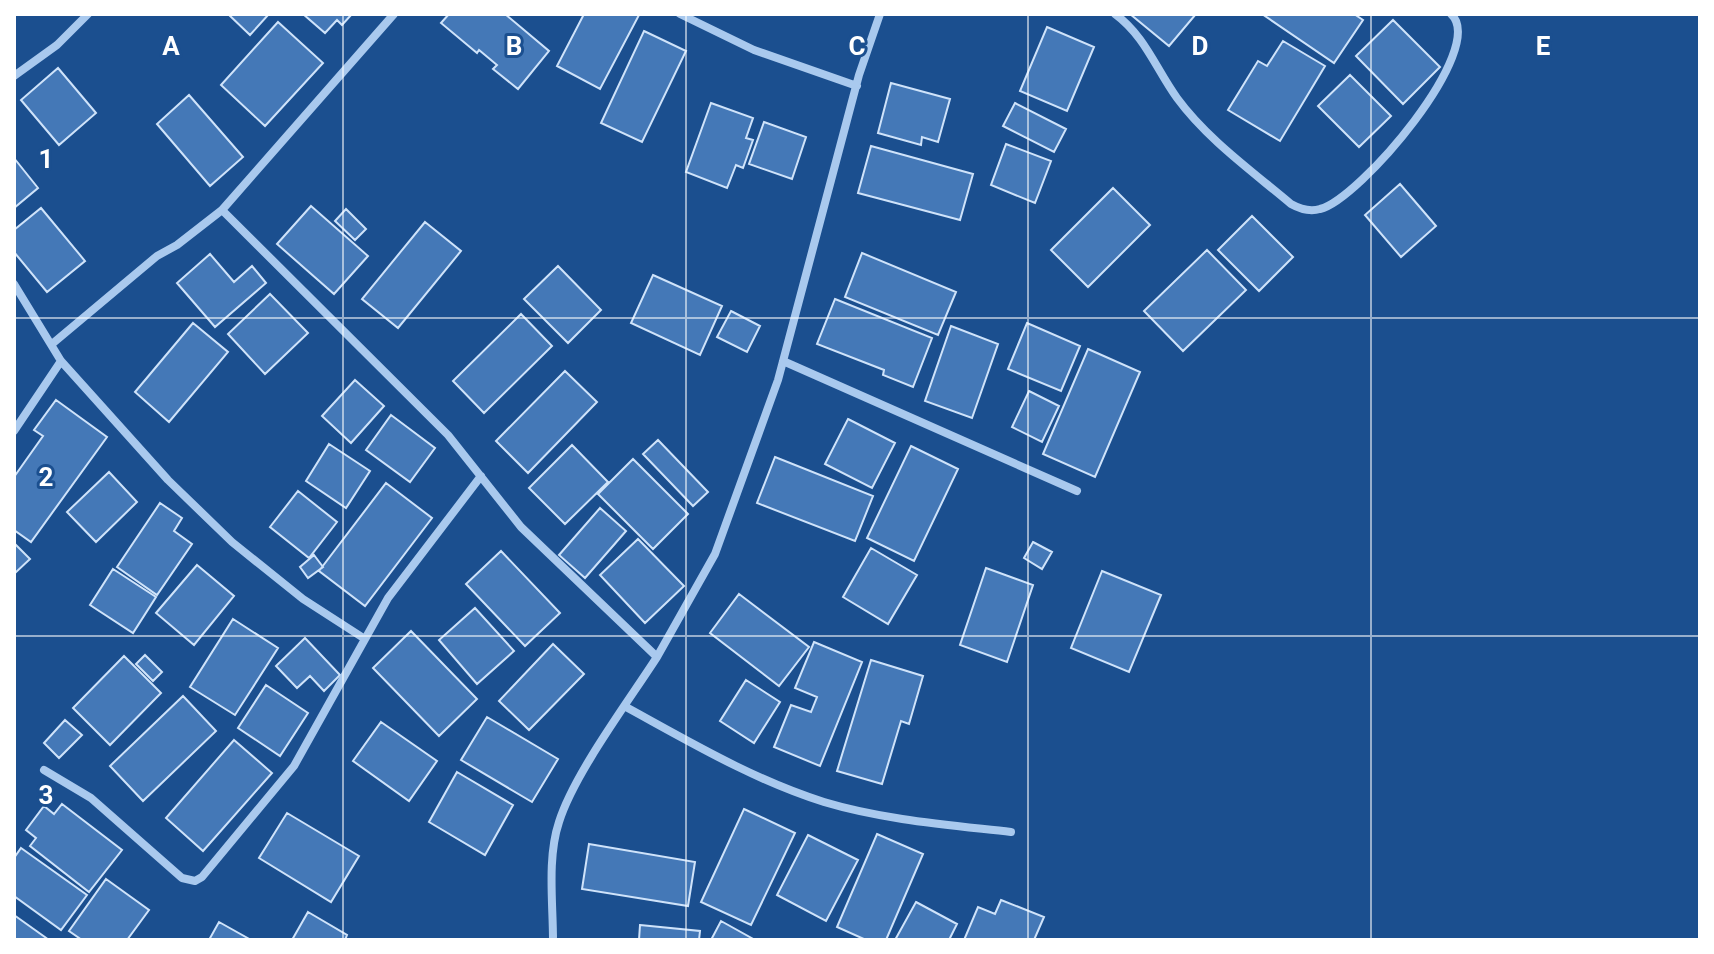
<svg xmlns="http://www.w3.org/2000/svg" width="1714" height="954" viewBox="0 0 1714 954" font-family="Roboto,sans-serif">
	<rect width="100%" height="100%" fill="#1b4f8f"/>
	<path fill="#4478b7" stroke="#cfe3fa" stroke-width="2" d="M228,14H269L250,35Z
		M303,14H352L342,25L337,20L325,33Z
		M449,14H505L549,51L518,89L493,69L497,65L479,50L477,53L441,23Z
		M584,14L639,15L600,89L557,66Z
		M1130,14H1196L1169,46Z
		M1262,14H1354L1363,20L1334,63Z
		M1393,20L1440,67L1403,104L1356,56Z
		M278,22L323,63L265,126L221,85Z
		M1047,27L1094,47L1067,111L1020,91Z
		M644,31L686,51L642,142L601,123Z
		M1283,41L1325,66L1280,141L1228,110L1258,61L1267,66Z
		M58,68L96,113L59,145L21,100Z
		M1350,75L1391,116L1359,147L1318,106Z
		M891,83L950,99L938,142L922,137L921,145L878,133Z
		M189,95L243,157L210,186L157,124Z
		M711,103L753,118L746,138L753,140L743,168L736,165L727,188L686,172Z
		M1015,103L1066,129L1054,152L1003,126Z
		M764,122L806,137L792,179L749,164Z
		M1006,144L1051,161L1035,203L991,185Z
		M871,146L973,174L960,220L858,193Z
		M14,158L38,188L14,208Z
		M1400,184L1436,226L1401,257L1365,215Z
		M1113,188L1150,225L1088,287L1051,250Z
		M311,206L368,256L334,294L277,244Z
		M41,208L85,261L47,292L14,252V230Z
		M346,209L366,229L355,240L335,221Z
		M1252,216L1293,257L1259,291L1218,250Z
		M425,222L461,251L398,328L362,299Z
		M1207,250L1246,290L1183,351L1144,311Z
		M862,253L956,292L938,335L845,297Z
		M210,254L234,282L252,266L266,283L215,327L177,283Z
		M558,266L601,310L568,343L524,299Z
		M653,275L722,306L700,355L631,323Z
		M270,294L308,333L265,374L228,334Z
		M835,299L932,338L913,387L883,375L884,370L817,344Z
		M731,311L760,326L747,352L717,337Z
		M521,314L552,346L484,413L453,381Z
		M193,323L228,352L169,422L135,392Z
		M1027,323L1080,346L1061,391L1008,369Z
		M951,326L998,344L972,418L925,401Z
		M1088,349L1140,372L1095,477L1043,454Z
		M565,371L597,402L528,473L496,441Z
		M355,380L384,406L351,443L322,416Z
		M1029,391L1059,406L1042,442L1012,427Z
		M56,400L107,437L31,542L14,530V477L43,436L34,430Z
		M391,415L435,448L410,482L366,450Z
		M848,419L895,443L872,488L825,464Z
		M658,440L708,492L693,506L643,454Z
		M329,444L370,471L346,508L306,481Z
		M572,445L608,482L565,524L529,488Z
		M911,446L958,469L914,561L867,538Z
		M775,457L873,496L855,541L757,503Z
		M633,459L688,514L653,549L598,494Z
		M109,472L137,502L96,542L67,512Z
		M386,483L432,518L365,606L319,571Z
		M298,491L337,522L309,558L270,527Z
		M160,503L182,518L174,531L192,544L157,595L117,567Z
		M600,508L626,531L585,578L559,555Z
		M638,539L684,586L645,623L600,575Z
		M1033,542L1052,552L1042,569L1024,558Z
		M14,543L30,559L14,574Z
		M871,548L917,575L888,624L843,597Z
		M501,551L560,613L525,646L466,584Z
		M314,555L323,567L308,578L300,567Z
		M197,565L234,596L194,645L156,613Z
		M986,568L1033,585L1007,662L960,645Z
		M113,569L156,597L133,633L90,605Z
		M1102,571L1161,595L1129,672L1071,648Z
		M739,594L809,647L779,686L710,633Z
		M475,608L514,651L477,684L439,640Z
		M233,619L278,648L235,715L190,687Z
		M411,631L477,699L439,736L373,668Z
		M305,638L340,675L324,691L310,676L297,688L276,666Z
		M814,642L862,662L820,766L774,747L791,705L811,712L817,697L795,688Z
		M553,644L584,674L529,730L499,701Z
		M145,655L162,672L153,681L136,664Z
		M124,656L161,693L110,745L73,708Z
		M871,660L923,676L909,724L901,721L882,784L837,771Z
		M746,680L780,702L754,743L720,721Z
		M266,685L308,713L280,756L238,728Z
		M183,696L216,731L143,801L110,766Z
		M487,717L558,759L532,802L461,760Z
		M65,720L82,735L59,758L44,743Z
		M381,722L437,761L409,801L353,761Z
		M234,740L272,773L203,851L166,818Z
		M457,772L513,805L485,855L429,822Z
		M62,804L122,850L89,892L30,846L36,838L26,830L44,806L54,814Z
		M744,809L795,833L751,925L701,902Z
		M287,813L359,856L331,902L259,858Z
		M877,834L923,854L886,940H866L837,927Z
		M808,835L858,860L826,921L777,895Z
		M589,844L695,862L688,906L582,889Z
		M21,848L87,895L61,930L14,896V858Z
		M106,879L149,910L127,940H82L69,931Z
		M1001,900L1044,917L1034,940H964L978,907L995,914Z
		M916,902L957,924L949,940H895Z
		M308,912L347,935L345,940H292Z
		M14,915L49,940H14Z
		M721,921L755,940H711Z
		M219,922L251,940H209Z
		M640,925L700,931L699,940H639Z"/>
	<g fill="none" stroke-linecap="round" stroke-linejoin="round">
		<path stroke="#a9c9ee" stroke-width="8" d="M680,14L754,50L857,86
			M1115,14C1145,36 1156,69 1177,98C1207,139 1252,171 1291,204C1300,209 1310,212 1320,209C1359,200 1489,48 1451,14
			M14,76L57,45L88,14
			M222,210L394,14
			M14,284L61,361L168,480L232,542L303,599L365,639
			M52,344L157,256L177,245L222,210L448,435L521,527L657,657C628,702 574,774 559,822C547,858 553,903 553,940
			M783,361L1077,491
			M14,431L61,361
			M657,657L715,554L778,380L859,75L880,14
			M626,707C690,742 754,780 824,802C884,820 950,825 1011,832
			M44,770L91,798L182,878L195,881L202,877L294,766L388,598L481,476"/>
	</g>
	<path fill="none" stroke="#fff" stroke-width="2" stroke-opacity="0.55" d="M343,14V940M686,14V940M1028,14V940M1371,14V940M14,318H1700M14,636H1700"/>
	<g font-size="26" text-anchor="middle" font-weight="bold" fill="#fff" stroke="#1b4f8f" stroke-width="6" stroke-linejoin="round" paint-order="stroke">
		<text x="171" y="55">A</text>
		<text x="514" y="55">B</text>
		<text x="857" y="55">C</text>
		<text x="1200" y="55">D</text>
		<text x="1543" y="55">E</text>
		<text x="46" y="168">1</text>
		<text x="46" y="486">2</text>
		<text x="46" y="804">3</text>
	</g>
	<rect width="1714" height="954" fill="none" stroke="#ffffff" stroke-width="32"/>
</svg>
